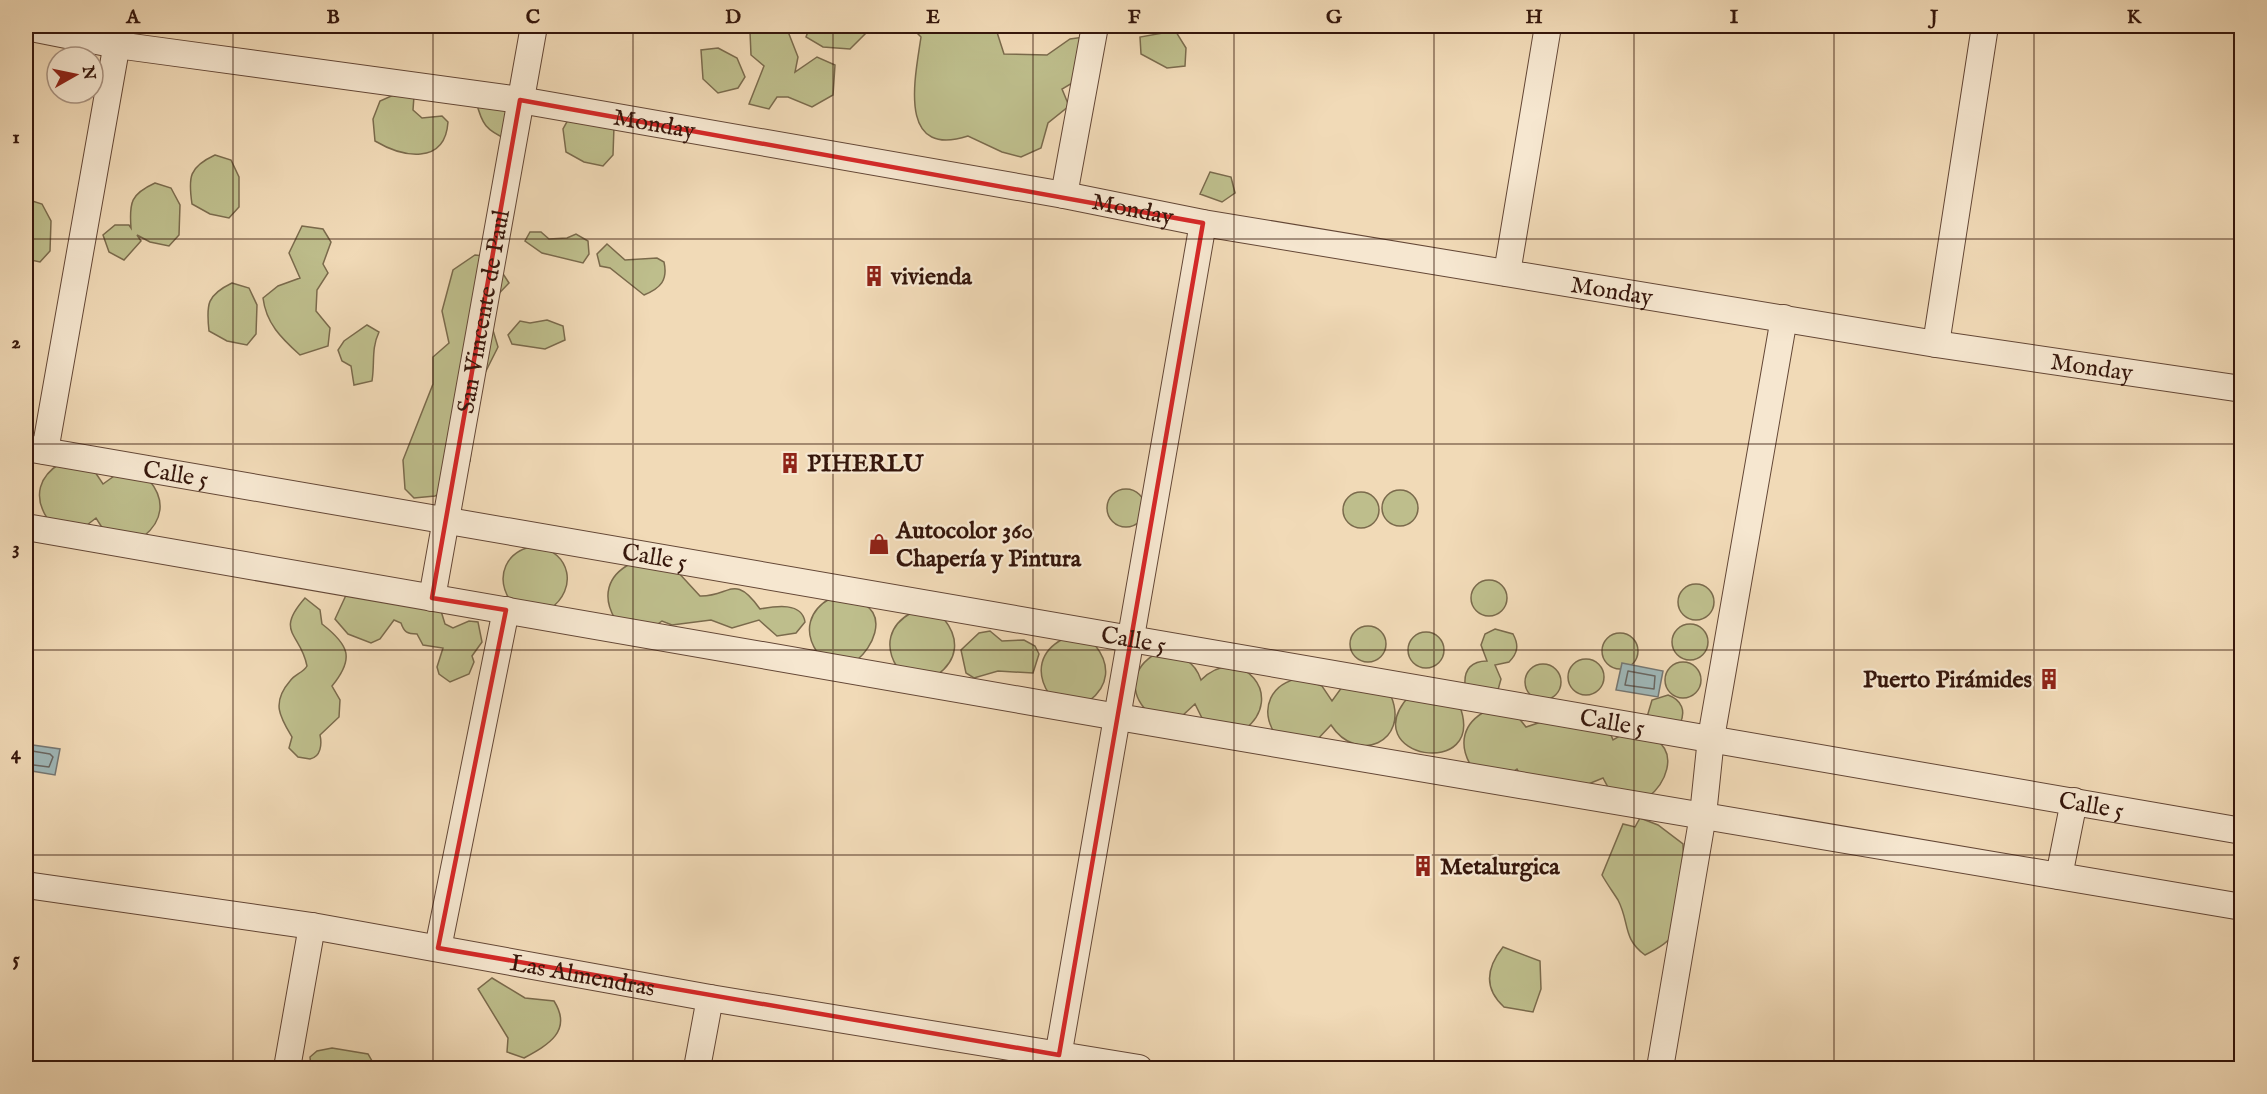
<svg xmlns="http://www.w3.org/2000/svg" width="2267" height="1094" viewBox="0 0 2267 1094" font-family="'IM FELL English',serif">
	<rect width="100%" height="100%" fill="#f1dab7"/>
	<filter id="stains"><feTurbulence type="fractalNoise" baseFrequency=".00333" numOctaves="4"/><feColorMatrix values="0 0 0 0 .2 0 0 0 0 .09 0 0 0 0 .02 0 0 0 .5 -.17"/></filter>
	<radialGradient id="worn" r=".72"><stop offset=".6" stop-color="#630" stop-opacity="0"/><stop offset="1" stop-color="#630" stop-opacity=".3"/></radialGradient>
	<path fill="#bebe8c" stroke="#7a6a4c" stroke-width="1.5" d="M753,26H793L789,34L798,57L795,72L817,57L835,65L833,95L812,107L788,97H777L769,109L749,104L764,66L751,55L750,32Z
		M810,26H866L868,31L850,49L823,47L806,37Z
		M910,26H995L1004,54L1047,55L1070,39L1084,37V76L1062,89L1069,106L1048,123L1041,148L1021,157L1002,152L968,136C897,159 915,78 921,37Z
		M1158,26H1183L1176,32L1186,48L1185,66L1167,68L1141,54L1140,37L1163,33Z
		M718,48L737,58L745,77L738,88L718,93L703,79L701,50Z
		M398,93L414,96L413,110L422,118L442,116L448,122C445,166 402,157 375,141L373,119L380,101Z
		M520,97L508,140C486,130 482,125 476,101Z
		M573,111L614,126L613,155L603,166L584,162L566,152L563,129Z
		M215,155L231,160L239,177V207L229,218L210,214L192,204C188,177 189,167 215,155Z
		M1210,172L1231,177L1235,193L1222,202L1200,194Z
		M155,183L171,188L180,205L179,235L169,246L150,242L137,235L141,241L124,260L109,252L103,235L115,225H129L131,228C129,202 131,194 155,183Z
		M26,199L42,204L51,221L50,251L40,262L26,259Z
		M302,226L323,229L331,242L323,264L328,273L317,290L316,311L330,328L328,346L300,355C281,338 266,323 263,298L278,286L300,278L289,253Z
		M530,232H541L549,239L567,238L576,234L588,241L589,254L583,263L542,253L525,241Z
		M607,244L625,260L657,258L664,262C668,280 661,288 644,295L610,268L600,266L597,254Z
		M475,255L492,257L509,283L486,307L498,347L475,393L470,461L459,463L449,490L435,496L414,498L405,489L403,460L433,384V357L449,343L442,311L453,270Z
		M232,283L249,288L257,305L256,334L247,345L227,341L209,331C206,304 207,295 232,283Z
		M547,320L563,326L565,340L545,349L512,344L508,335L520,321L530,323Z
		M367,325L379,332C371,349 375,362 372,381L354,385L351,366L342,361L338,350L344,341Z
		M61,463L93,469L103,484L117,474L149,480C166,500 163,521 143,537L103,529L96,518L87,525L47,518C33,496 39,476 61,463Z
		M1107 508a19 19 0 1 1 38 0a19 19 0 1 1-38 0Z
		M1382 508a18 18 0 1 1 36 0a18 18 0 1 1-36 0Z
		M1343 510a18 18 0 1 1 36 0a18 18 0 1 1-36 0Z
		M536,546C571,552 578,589 550,609L511,602C494,576 506,550 536,546Z
		M630,564L663,571L676,570L700,596C730,597 734,572 760,609C776,606 802,602 805,622L796,633L777,636L759,620L732,628L711,620L672,625L662,621L655,626L615,619C602,597 607,576 630,564Z
		M1471 598a18 18 0 1 1 36 0a18 18 0 1 1-36 0Z
		M1678 602a18 18 0 1 1 36 0a18 18 0 1 1-36 0Z
		M347,593L441,611L445,624L453,628L469,621L478,622L482,642L472,656L474,662L469,674L450,682L439,674L437,667L443,648L423,645L417,634C407,634 404,632 401,623L394,620L380,639L371,643L348,634L335,619Z
		M305,598L320,610L322,624C349,645 355,658 332,686L340,700L339,717L320,735C322,744 321,757 310,759L298,757L289,748L292,737C280,717 271,703 290,681C295,674 303,673 307,666C301,633 274,633 305,598Z
		M831,598C840,600 856,600 864,604C887,618 872,648 857,660L817,652C803,631 809,610 831,598Z
		M911,613L944,619C960,639 958,660 937,675L897,667C884,646 889,625 911,613Z
		M1672 642a18 18 0 1 1 36 0a18 18 0 1 1-36 0Z
		M1350 644a18 18 0 1 1 36 0a18 18 0 1 1-36 0Z
		M1495,629L1513,634C1519,645 1518,653 1509,662L1495,665L1501,679L1498,690L1465,684C1464,669 1472,661 1487,661L1481,645L1485,634Z
		M990,631L1002,641L1024,640L1035,646L1039,654L1033,673L998,671L974,678L966,673L961,650L979,633Z
		M1408 650a18 18 0 1 1 36 0a18 18 0 1 1-36 0Z
		M1602 651a18 18 0 1 1 36 0a18 18 0 1 1-36 0Z
		M1063,639L1095,645C1111,665 1109,686 1089,701L1049,694C1035,672 1040,651 1063,639Z
		M1157,653C1179,657 1193,657 1201,680C1240,641 1288,697 1244,730L1204,722L1195,704L1182,716L1151,715C1128,695 1130,668 1157,653Z
		M1568 677a18 18 0 1 1 36 0a18 18 0 1 1-36 0Z
		M1665 680a18 18 0 1 1 36 0a18 18 0 1 1-36 0Z
		M1525 682a18 18 0 1 1 36 0a18 18 0 1 1-36 0Z
		M1301,678L1322,686L1332,701L1342,687L1391,696C1410,742 1357,765 1331,725L1315,742L1275,734C1259,708 1271,683 1301,678Z
		M1410,695L1459,704C1490,782 1352,758 1410,695Z
		M1668,695C1682,700 1686,711 1680,724L1647,717L1652,700Z
		M1486,711L1518,717L1526,727L1547,720L1611,735L1613,740L1623,734C1632,736 1648,736 1656,740C1678,754 1665,785 1649,796L1609,789L1603,778L1586,785L1521,776L1517,769L1511,773L1471,766C1458,744 1463,723 1486,711Z
		M1640,818L1658,825L1683,844C1684,868 1685,905 1677,928C1672,941 1657,949 1645,955C1622,938 1630,923 1618,900C1613,892 1607,884 1602,875L1623,824L1635,827Z
		M1503,947L1540,961L1541,989L1533,1012L1504,1007C1483,988 1487,967 1503,947Z
		M492,978L525,998L554,1001C573,1031 548,1045 524,1058L507,1052L508,1038L478,989Z
		M332,1048L368,1054L376,1068H311L310,1057L317,1051Z"/>
	<path fill="#9fb8b9" stroke="#757773" stroke-width="1.5" d="M1622,663L1663,671L1658,697L1616,690Z
		M26,744L60,749L55,775L26,770Z"/>
	<g fill="none" stroke-linecap="round" stroke-linejoin="round">
		<path stroke="#6a6762" stroke-width="1.5" d="M1628,671L1655,676L1654,689L1625,685Z
			M26,750L50,754L53,757L49,767L26,764"/>
		<defs>
			<g id="minor">
				<path id="s1" d="M26,27L117,45L520,100L1064,195L1203,223L1936,344L2242,389"/>
				<path d="M1064,195L1095,26"/>
				<path d="M1507,273L1548,26"/>
				<path d="M1936,344L1985,26"/>
				<path id="s2" d="M26,448L2242,831"/>
				<path d="M45,451L120,26"/>
				<path d="M26,527L1118,717L2242,907"/>
				<path id="s3" d="M432,598L534,26"/>
				<path d="M2059,876L2074,801"/>
				<path id="s4" d="M26,885L312,926L710,998L1139,1068"/>
				<path d="M438,948L506,610"/>
				<path d="M287,1068L312,926"/>
				<path d="M697,1068L710,998"/>
				<path d="M1056,1068L1203,223"/>
				<path d="M1660,1068L1703,815L1711,738L1784,318"/>
			</g>
		</defs>
		<use href="#minor" stroke="#644736" stroke-width="28"/>
		<use href="#minor" stroke="#f6e7d0" stroke-width="26"/>
	</g>
	<path fill="none" stroke="#d62828" stroke-width="4.5" stroke-linejoin="round" d="M520,100L1203,223L1059,1055L438,948L506,610L432,598Z"/>
	<path fill="none" stroke="#35160b" stroke-width="1.5" stroke-opacity="0.55" d="M233,26V1068M433,26V1068M633,26V1068M833,26V1068M1033,26V1068M1234,26V1068M1434,26V1068M1634,26V1068M1834,26V1068M2034,26V1068M26,239H2242M26,444H2242M26,650H2242M26,855H2242"/>
	<defs>
		<symbol id="building-bare" viewBox="-9 -9 18 18"><path d="M-4-6H4V6H1V3H-1V6H-4ZM-2.5-4.3h1.7v1.8h-1.7ZM.8-4.3h1.7v1.8H.8ZM-2.5-1h1.7V.8h-1.7ZM.8-1h1.7V.8H.8Z" fill="#8f2418" stroke="#f6e7d0" stroke-width="2.5" paint-order="stroke"/></symbol>
		<symbol id="shop-bare" viewBox="-9 -9 18 18"><path d="M-5-2.5h2.3a2.7 3.5 0 0 1 5.4 0H5L5.5 6h-11ZM-1.5-2.5h3a1.5 2.3 0 0 0-3 0Z" fill="#8f2418" stroke="#f6e7d0" stroke-width="2.5" paint-order="stroke"/></symbol>
	</defs>
	<g fill-rule="evenodd">
		<use href="#building-bare" x="859" y="261" width="30" height="30"/>
		<use href="#building-bare" x="775" y="448" width="30" height="30"/>
		<use href="#shop-bare" x="864" y="529" width="30" height="30"/>
		<use href="#building-bare" x="2034" y="664" width="30" height="30"/>
		<use href="#building-bare" x="1408" y="851" width="30" height="30"/>
	</g>
	<g text-anchor="middle" stroke-width="4.5" stroke-linejoin="round" paint-order="stroke">
		<g font-size="24" fill="#35160b" stroke="#f6e7d0">
			<text dy="8" stroke="none"><textPath href="#s1" startOffset="636">Monday</textPath></text>
			<text dy="8" stroke="none"><textPath href="#s1" startOffset="1122">Monday</textPath></text>
			<text dy="8" stroke="none"><textPath href="#s1" startOffset="1608">Monday</textPath></text>
			<text dy="8" stroke="none"><textPath href="#s3" startOffset="291">San Vincente de Paul</textPath></text>
			<text dy="8" stroke="none"><textPath href="#s1" startOffset="2094">Monday</textPath></text>
			<text dy="8" stroke="none"><textPath href="#s2" startOffset="152">Calle 5</textPath></text>
			<text dy="8" stroke="none"><textPath href="#s2" startOffset="638">Calle 5</textPath></text>
			<text dy="8" stroke="none"><textPath href="#s2" startOffset="1124">Calle 5</textPath></text>
			<text dy="8" stroke="none"><textPath href="#s2" startOffset="1610">Calle 5</textPath></text>
			<text dy="8" stroke="none"><textPath href="#s2" startOffset="2096">Calle 5</textPath></text>
			<text dy="8" stroke="none"><textPath href="#s4" startOffset="564">Las Almendras</textPath></text>
		</g>
		<g font-size="24" font-weight="bold" fill="#35160b" stroke="#f6e7d0" text-anchor="start">
			<text x="891" y="284">vivienda</text>
			<text x="807" y="471">PIHERLU</text>
			<text x="896" y="538">Autocolor 360<tspan x="896" dy="28">Chapería y Pintura</tspan></text>
			<text x="2032" y="687" text-anchor="end">Puerto Pirámides</text>
			<text x="1440" y="874">Metalurgica</text>
		</g>
	</g>
	<rect width="2267" height="1094" fill="none" stroke="#f1dab7" stroke-width="66"/>
	<g transform="translate(75 75) rotate(81)"><circle r="28" fill="#f6e7d0" stroke="#a99381" stroke-width="1.5"/>
	<path d="M0-4.5L10 22L0 15L-10 22Z" fill="#8f2418"/>
	<text y="-9" font-size="16" font-weight="bold" text-anchor="middle" fill="#35160b">N</text>
	</g>
	<rect x="33" y="33" width="2201" height="1028" fill="none" stroke="#35160b" stroke-width="2"/>
	<g font-size="20" text-anchor="middle" font-weight="bold" fill="#35160b">
		<text x="133" y="23">A</text>
		<text x="333" y="23">B</text>
		<text x="533" y="23">C</text>
		<text x="733" y="23">D</text>
		<text x="933" y="23">E</text>
		<text x="1134" y="23">F</text>
		<text x="1334" y="23">G</text>
		<text x="1534" y="23">H</text>
		<text x="1734" y="23">I</text>
		<text x="1934" y="23">J</text>
		<text x="2134" y="23">K</text>
		<text x="16" y="143">1</text>
		<text x="16" y="348">2</text>
		<text x="16" y="554">3</text>
		<text x="16" y="759">4</text>
		<text x="16" y="965">5</text>
	</g>
	<rect width="100%" height="100%" filter="url(#stains)"/>
	<rect width="100%" height="100%" fill="url(#worn)"/>
</svg>
